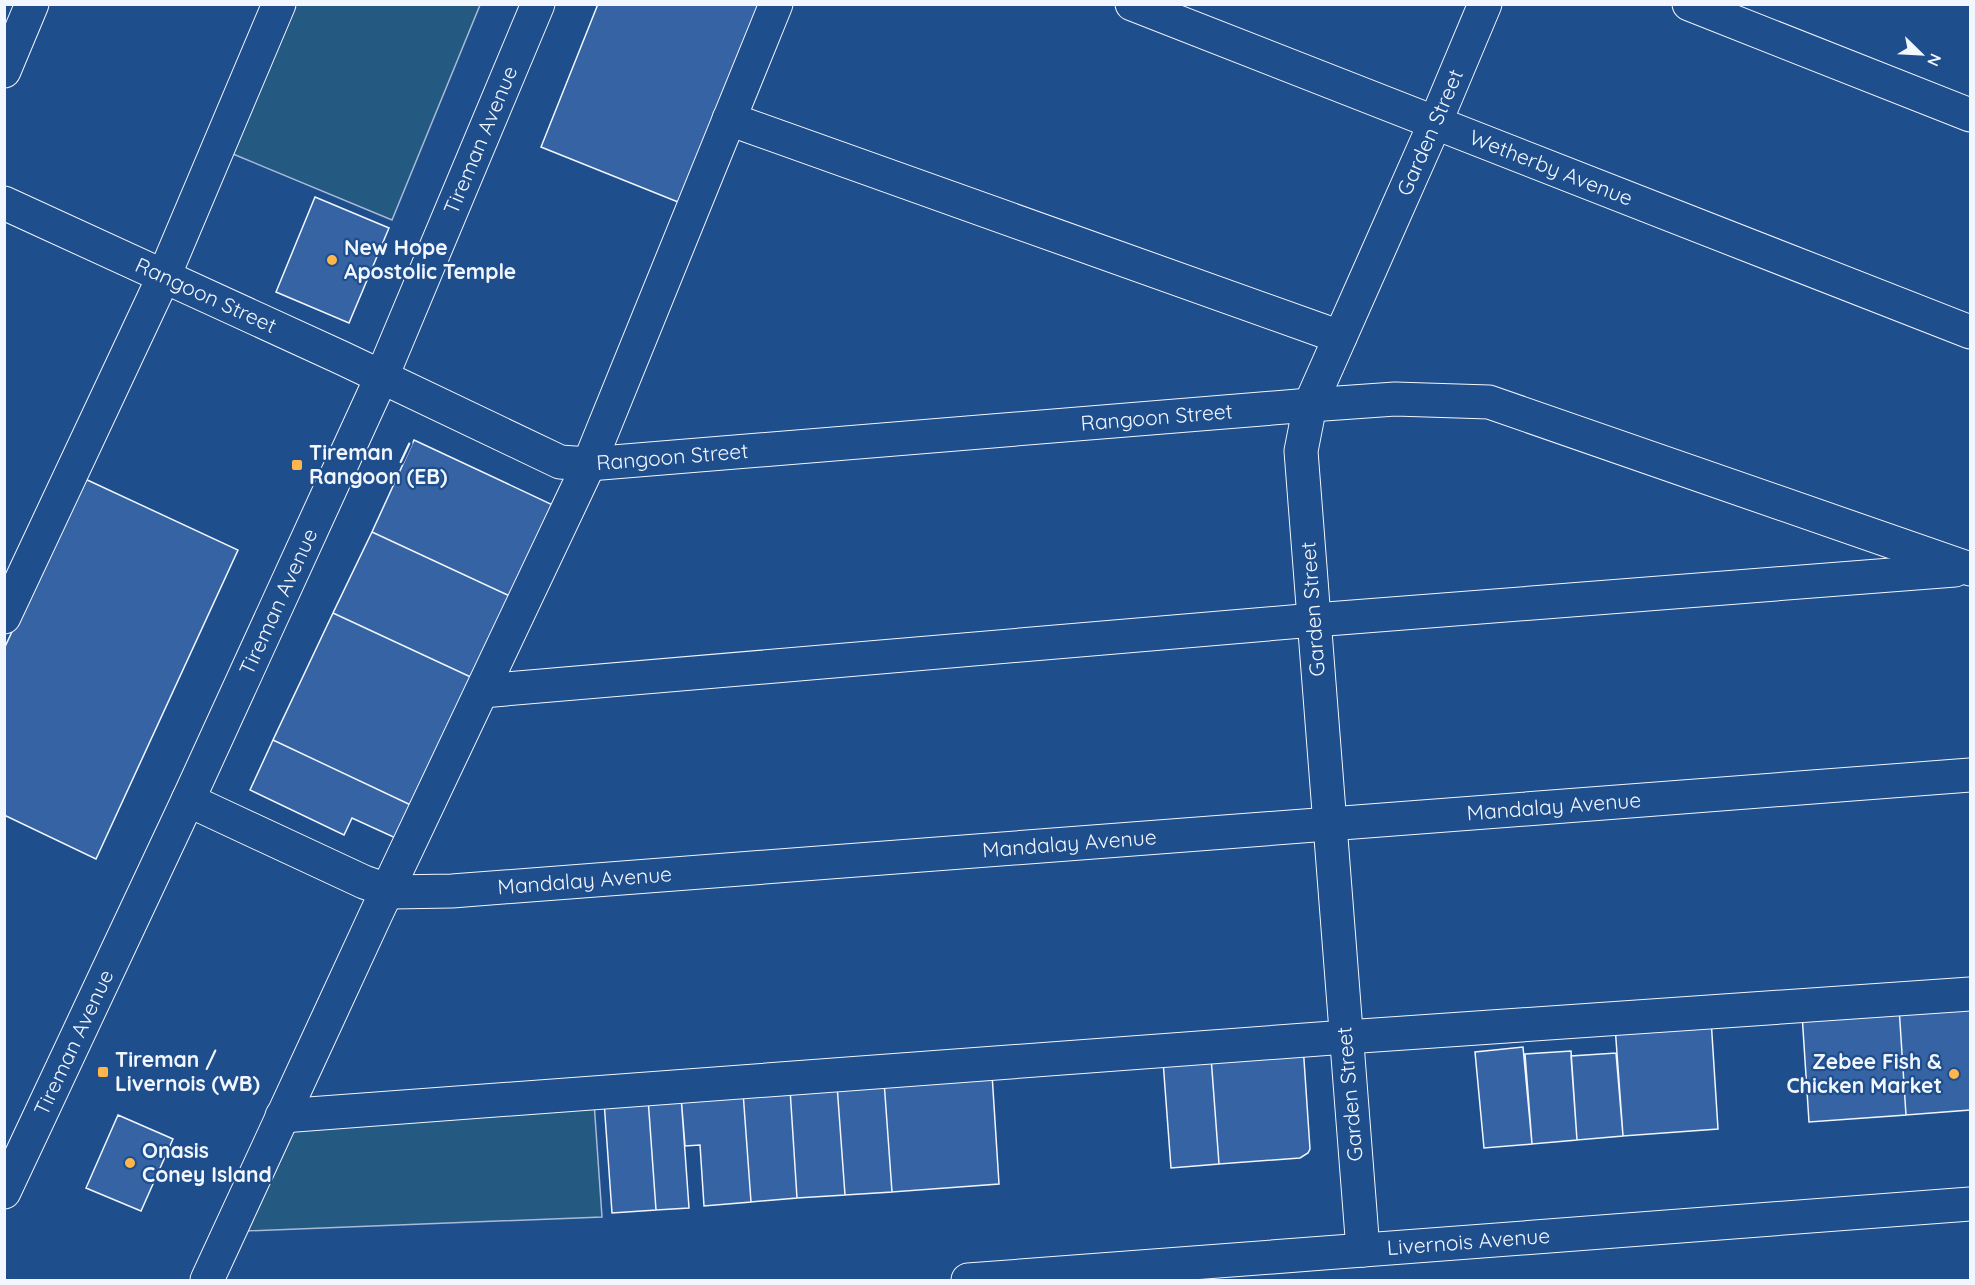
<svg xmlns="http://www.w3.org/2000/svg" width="1975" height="1285" viewBox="0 0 1975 1285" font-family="Quicksand,sans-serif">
	<rect width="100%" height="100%" fill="#1f4e8c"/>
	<path fill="#245a82" stroke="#a8bbd7" stroke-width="1.5" d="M294,5H480L392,220L233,154Z
		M594,1102L602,1217L245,1231L296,1125Z"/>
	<path fill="#3563a3" stroke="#f2f6ff" stroke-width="1.5" d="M598,4H764L683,204L541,147Z
		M315,197L389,228L349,323L276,292Z
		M414,440L555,506L512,597L372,532Z
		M83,478L238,550L96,859L4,815V649Z
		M372,532L512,597L475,679L333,613Z
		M333,613L475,679L415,807L273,740Z
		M273,740L415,807L400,840L352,818L344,835L250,790Z
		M1970,1002V1110L1906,1115L1899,1007Z
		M1899,1007L1906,1115L1809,1122L1802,1014Z
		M1711,1019L1718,1129L1623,1136L1615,1026Z
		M1303,1045L1310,1149L1308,1153L1300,1158L1219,1164L1211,1057Z
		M1523,1047L1532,1144L1484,1148L1475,1052Z
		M1571,1051L1577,1140L1532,1144L1525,1054Z
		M1616,1053L1623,1136L1577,1140L1571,1056Z
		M1211,1057L1219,1164L1171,1168L1163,1061Z
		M992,1074L999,1184L892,1192L884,1081Z
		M884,1081L892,1192L845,1195L837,1085Z
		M837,1085L845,1195L797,1198L790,1089Z
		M790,1089L797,1198L751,1202L743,1092Z
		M743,1092L751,1202L704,1206L700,1145L685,1146L681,1096Z
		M681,1096L689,1208L656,1210L648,1098Z
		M648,1098L656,1210L612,1213L604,1101Z
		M118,1115L173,1139L141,1211L86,1188Z"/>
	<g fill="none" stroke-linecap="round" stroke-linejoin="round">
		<defs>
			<g id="minor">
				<path id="s1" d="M1132,4L1970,332"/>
				<path d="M1689,4L1970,115"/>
				<path d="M4,71L32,4"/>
				<path d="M729,119L1340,337"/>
				<path id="s2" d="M4,203L342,358L560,462L589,464L1310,405L1395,399L1489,402L1970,569"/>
				<path d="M4,617L164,276L279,4"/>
				<path d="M482,691L1314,620L1955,570"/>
				<path id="s3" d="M188,800L364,882L392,892L452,891L1970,775"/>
				<path d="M282,1116L1346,1037L1970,994"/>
				<path id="s4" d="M4,1192L188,800L382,376L538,4"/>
				<path id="s5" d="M1363,1250L1301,451L1310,405L1435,123L1485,4"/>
				<path d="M207,1280L376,914L589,464L776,4"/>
			</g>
			<g id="major">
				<path id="s6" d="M968,1280L1970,1204"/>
			</g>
		</defs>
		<use href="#minor" stroke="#f2f6ff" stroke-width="35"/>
		<use href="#major" stroke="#f2f6ff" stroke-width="35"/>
		<use href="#minor" stroke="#1f4e8c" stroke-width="33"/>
		<use href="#major" stroke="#1f4e8c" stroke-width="33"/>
	</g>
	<g fill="#ffb74d" stroke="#1f4e8c" stroke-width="2">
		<circle cx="332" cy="260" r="6"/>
		<rect x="291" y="459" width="12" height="12" rx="3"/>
		<rect x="97" y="1066" width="12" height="12" rx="3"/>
		<circle cx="1954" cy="1074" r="6"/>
		<circle cx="130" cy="1163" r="6"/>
	</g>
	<g text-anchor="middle" stroke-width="4.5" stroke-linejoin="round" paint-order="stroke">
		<g font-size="21" fill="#f2f6ff" stroke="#1f4e8c">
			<text dy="7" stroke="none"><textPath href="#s5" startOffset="1146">Garden Street</textPath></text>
			<text dy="7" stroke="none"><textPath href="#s4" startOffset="1155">Tireman Avenue</textPath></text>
			<text dy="7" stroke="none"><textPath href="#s1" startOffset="450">Wetherby Avenue</textPath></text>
			<text dy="7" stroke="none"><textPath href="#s2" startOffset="222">Rangoon Street</textPath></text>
			<text dy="7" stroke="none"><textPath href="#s2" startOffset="1212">Rangoon Street</textPath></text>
			<text dy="7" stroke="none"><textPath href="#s2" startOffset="726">Rangoon Street</textPath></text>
			<text dy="7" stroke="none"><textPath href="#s4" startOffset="651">Tireman Avenue</textPath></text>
			<text transform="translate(1313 609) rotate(-94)" y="7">Garden Street</text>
			<text dy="7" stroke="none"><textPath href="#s3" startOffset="1389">Mandalay Avenue</textPath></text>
			<text dy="7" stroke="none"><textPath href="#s3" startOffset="903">Mandalay Avenue</textPath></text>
			<text dy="7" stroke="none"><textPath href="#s3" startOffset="417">Mandalay Avenue</textPath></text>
			<text dy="7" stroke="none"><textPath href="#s4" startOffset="165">Tireman Avenue</textPath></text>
			<text transform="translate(1350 1094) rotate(-95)" y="7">Garden Street</text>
			<text dy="7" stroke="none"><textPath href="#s6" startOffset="502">Livernois Avenue</textPath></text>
		</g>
		<g font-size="21" font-weight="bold" fill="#f2f6ff" stroke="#1f4e8c" text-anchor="start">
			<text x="344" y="255">New Hope<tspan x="344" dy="24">Apostolic Temple</tspan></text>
			<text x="309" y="460">Tireman /<tspan x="309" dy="24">Rangoon (EB)</tspan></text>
			<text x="115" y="1067">Tireman /<tspan x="115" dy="24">Livernois (WB)</tspan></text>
			<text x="1942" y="1069" text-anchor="end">Zebee Fish &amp;<tspan x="1942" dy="24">Chicken Market</tspan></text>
			<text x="142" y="1158">Onasis<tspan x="142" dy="24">Coney Island</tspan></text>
		</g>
	</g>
	<rect width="1975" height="1285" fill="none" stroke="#f2f6ff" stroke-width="12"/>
	<g transform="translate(1921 54) rotate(114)" stroke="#1f4e8c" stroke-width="4.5" paint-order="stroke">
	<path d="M0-4.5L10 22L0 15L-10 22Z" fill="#f2f6ff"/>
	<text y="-9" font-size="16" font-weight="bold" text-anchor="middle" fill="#f2f6ff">N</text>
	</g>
</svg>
